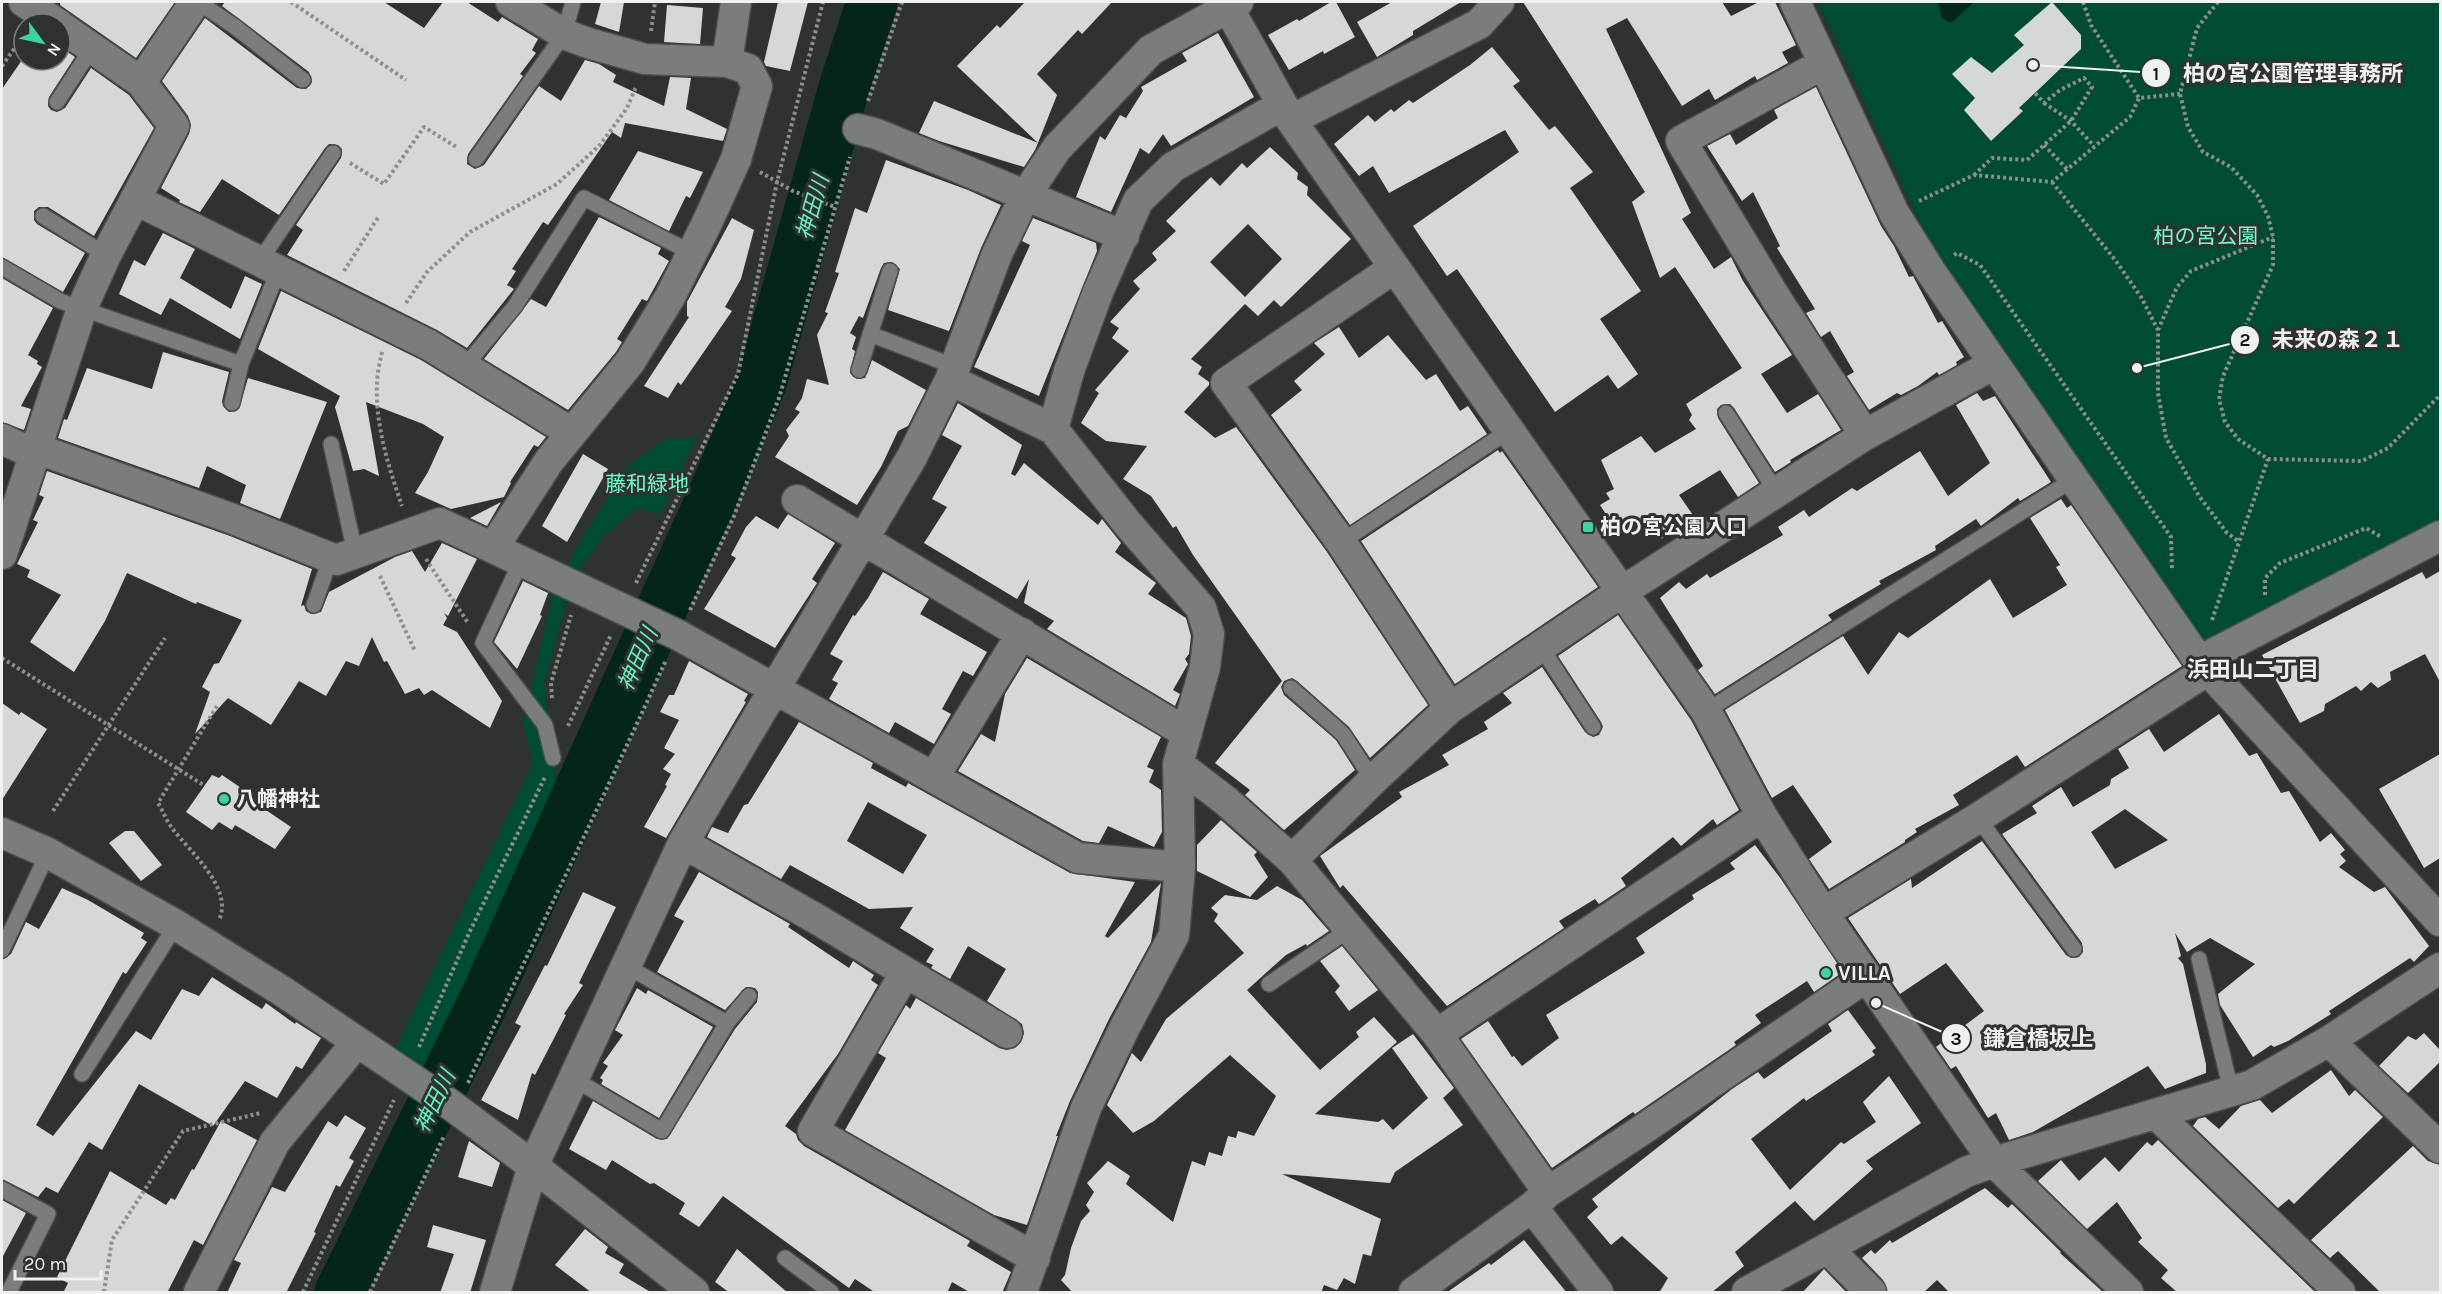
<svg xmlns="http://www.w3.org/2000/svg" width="2442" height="1294" viewBox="0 0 2442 1294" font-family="Karla,'Noto Sans JP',sans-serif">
	<rect width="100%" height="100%" fill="#2e3230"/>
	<path fill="#004b36" d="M1818,2H2440V524L2202,642L1931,247Z
		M697,437L661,514L637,508L602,538L581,569L566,605L544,683L558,788L425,1074L394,1052L533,763L523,724L552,596L583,536L628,466L665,439Z"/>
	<path fill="#03251a" d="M1938,2H1974L1951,23L1942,18Z"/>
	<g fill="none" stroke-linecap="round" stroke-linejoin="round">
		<path stroke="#03251a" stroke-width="51" d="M340,1292L485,999L715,491L761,384L844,88L872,2"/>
	</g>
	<path fill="#d4d9d7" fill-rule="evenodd" d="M60,2H175L136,58L60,5Z
		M225,2H384L424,28L443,2H467L498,22L502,17L538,39L532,50L536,53L520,74L523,76L468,154L467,164L475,169L484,165L539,86L561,101L585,60L599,64L616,75L613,82L664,106L670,77L691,78L686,109L727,129L723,141L625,123L621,138L612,132L548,225L543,222L512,269L516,271L507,285L514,289L467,348L437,330L287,255L303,230L296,225L341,158L342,149L338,145L329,144L325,148L279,215L222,179L200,212L179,202L180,200L161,188L189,134L191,125L188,116L162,81L205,18L297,88L306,89L312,82L309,72L222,6Z
		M601,2H624L619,32L595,24Z
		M778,2H808L790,71L766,66L764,62Z
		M1025,2H1112L1082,34L1078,30L1037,74L1057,95L1038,143L957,66L997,25L1000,28Z
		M1331,2H1336L1355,37L1324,54L1323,51L1289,70L1268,35L1297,19L1299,21Z
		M1392,2H1461L1413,31V35L1377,57L1357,22Z
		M1523,2H1722L1731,16L1759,2H1775L1796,45L1782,52L1788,63L1757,80L1755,76L1715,100L1709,89L1682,106L1627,18L1606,29L1691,213L1682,219L1714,269L1731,257L1743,281L1792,355L1761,374L1787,413L1818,394L1841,430L1790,460L1791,462L1775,472L1734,408L1730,404L1721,405L1717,409L1718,418L1759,483L1738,497L1720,470L1679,495L1695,518L1661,539L1644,518L1618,533L1600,505L1610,499L1606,493L1614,489L1601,460L1641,436L1655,453L1696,429L1689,420L1692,415L1686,404L1742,368L1675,267L1660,278L1632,202L1645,192Z
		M2052,2L2081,35V49L2019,108L2023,111L1991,141L1964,110L1975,98L1952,74L1971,57L1992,73L2024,45L2014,35Z
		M667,5L703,8L700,44L664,42Z
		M1218,33L1254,97L1171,146L1163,134L1149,154L1140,148L1111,212L1076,197L1100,136L1105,140L1120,115L1126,118L1143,91L1141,87L1187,61L1182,53Z
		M60,47L75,57L49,97L48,106L51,110L57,112L65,108L91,68L129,95L154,128L94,236L48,207H39L34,211V220L37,224L85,253L63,292L2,257V89L22,60H60Z
		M1492,47L1520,81L1513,86L1549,130L1555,126L1593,172L1570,188L1641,291L1600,319L1638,374L1618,389L1608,375L1555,412L1457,269L1447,276L1413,226L1519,152L1505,130L1389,193L1373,166L1359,176L1334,144L1368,115L1375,122L1391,109L1394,112L1409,100L1413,103L1470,65Z
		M1816,87L1881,226L1894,246L1909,277L1913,276L1938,323L1942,321L1964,357L1956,362L1957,365L1939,375L1937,372L1918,386L1901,395L1897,393L1869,410L1847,376L1854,372L1830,331L1821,337L1806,313L1815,309L1777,248L1780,246L1753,192L1742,201L1707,146L1730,134L1736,145L1778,118L1774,110Z
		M934,101L1038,143L1035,150L1024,167L939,141L919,133Z
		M1270,147L1298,173L1297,179L1308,187L1307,195L1351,239L1281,307L1274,300L1258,316L1245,304L1191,359L1202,367L1198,374L1209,382V385L1184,412L1215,438L1236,427L1327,552L1428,705L1370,758L1349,727L1297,681L1292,678L1284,681L1281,687L1284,695L1336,740L1355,770L1284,830L1245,795L1250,790L1215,763L1282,681L1193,555L1176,526L1173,528L1151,496L1123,479L1147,446L1106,441L1081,423L1099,393L1095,390L1129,351L1112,338L1119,328L1110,322L1140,289L1133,281L1157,260L1152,253L1176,231L1166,221L1211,177L1220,186L1242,163L1247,168ZM1248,224L1282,259L1245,297L1210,262Z
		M638,151L703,172L690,198L686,196L669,231L609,200Z
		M886,160L968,190L1001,205L981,248L949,331L888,310L900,269L892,262L884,263L881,268L863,318L859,316L850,333L856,337L852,349L855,351L850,373L857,379L865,378L872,360L926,390L908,426L898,431L881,467L857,505L775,457L789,436L786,430L800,412L795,409L802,398L807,379L829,385L817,335L828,313L825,312L839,273L835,272L855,208L867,213Z
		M599,217L661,248L658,254L669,261L647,301L642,299L617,339L622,342L616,352L568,410L484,359L531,299L546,307Z
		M732,218L754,230L741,279L725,307L732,311L681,385L678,382L668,398L644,386L689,317L687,316V302Z
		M1033,218L1096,243L1097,251L1039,396L974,367L1030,245L1022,241Z
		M163,233L195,249L180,278L231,309L245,276L262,284L240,339L170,298L161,315L119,294L134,260L145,266Z
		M2,278L53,308L28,355L38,361L37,364L42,367L21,406L31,409L24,430L2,422Z
		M281,291L421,360L546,437L538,447L534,445L510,482L511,483L504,497L451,509L415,493L428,472L444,437L423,424L366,402L379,476L364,469L353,471L335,407L340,396L258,349Z
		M1339,327L1359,358L1388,335L1426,380L1436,374L1460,411L1468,406L1487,434L1350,525L1271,415L1302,390L1294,381L1325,354L1314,343Z
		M163,352L229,372L222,401L223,406L229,412L239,409L248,378L327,402L280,519L240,503L246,485L207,466L199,488L58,438L64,419L67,420L87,368L152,389Z
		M1977,393L1983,401L1995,396L2051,482L2020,501L2018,498L1981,526L1976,519L1935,546L1936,550L1879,581L1881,584L1828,615L1832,620L1715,694L1698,670L1703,666L1660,598L1679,582L1686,589L1707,574L1710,578L1783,535L1778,527L1804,510L1809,517L1852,488L1857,491L1920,451L1948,496L1990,463L1956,405Z
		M958,403L1022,445L1011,474L1015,476L1024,463L1098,525L1102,519L1121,543L1115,552L1156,583L1148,594L1186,618L1191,636L1189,654L1185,659L1188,664L1173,690L1180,694L1175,706L1047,629L1054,621L1024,603L1029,579L1017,599L924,543L947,507L932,499L962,446L942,435Z
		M1498,450L1500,453L1502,451L1598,587L1455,684L1361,541Z
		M583,454L608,469L567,542L542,526Z
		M47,471L230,536L312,569L301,606L304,605L306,611L311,614L321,612L329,592L395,557L412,551L425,572L442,543L477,559L448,616L444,613L447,618L443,625L457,632L502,701L490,728L432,690L424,695L419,688L405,694L387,661L384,662L372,637L359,666L346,661L326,696L299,681L271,725L228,698L195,734L210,692L202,687L214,664L219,663L242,620L197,602L196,604L127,573L105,621L74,672L30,642L61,595L27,577L30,570L17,564L38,522L33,520L44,497L39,495Z
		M2061,499L2067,508L2071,505L2182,666L2025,767L2017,755L1953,795L1959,805L1915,829L1917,832L1905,840V842L1829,889L1809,859L1832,842L1793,785L1772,798L1725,710L1843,636L1868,675L1899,632L1908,638L1990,579L2013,618L2067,585L2056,567L2060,565L2030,518Z
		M501,502L487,526L470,518Z
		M788,514L835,543L812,579L817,583L775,648L704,609L736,558L731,555L746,527L756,516L778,529Z
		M2440,571V682L2425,654L2390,672L2391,680L2378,688L2371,682L2361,691L2356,686L2325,704L2324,711L2300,723L2262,655L2422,572L2426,579Z
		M883,572L929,599L920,614L987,652L973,676L963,671L942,709L951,714L934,744L895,722L889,733L829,699L838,683L832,680L843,661L830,654L853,615L855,616L868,598Z
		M523,581L548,593L540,615L542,616L517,669L494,642Z
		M1618,615L1691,720L1739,810L1717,825L1713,819L1681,846L1673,837L1621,878L1626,886L1599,904L1595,899L1559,921L1564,928L1447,1006L1343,885L1340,888L1320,856L1402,797L1399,792L1449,765L1442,755L1488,729L1484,722L1512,703L1503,693L1542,667L1585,732L1593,737L1599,735L1603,727L1601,722L1558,656Z
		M1027,658L1161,737L1147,767L1154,770L1149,782L1161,790L1162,832L1154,847L1108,826L1099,843L1083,841L958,771L981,734L995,742L1005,694Z
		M689,661L748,694L744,701L746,702L666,838L644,827L667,786L665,785L671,774L663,769L675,754L664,748L679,720L660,712L669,695H674Z
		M2,703L19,715L21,712L47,729L2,800Z
		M2219,714L2249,756L2257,753L2281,793L2289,791L2320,842L2331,833L2345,850L2340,854L2346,861L2339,867L2374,892L2385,887L2429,946L2414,962L2410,958L2329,1011L2331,1014L2288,1041L2274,1047L2271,1045L2253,1057L2220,1005L2218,994L2255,964L2210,938L2187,952L2175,933L2181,956L2178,958L2183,964L2206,1064V1073L2165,1089L2148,1066L2033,1132L2009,1140L1996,1113L1988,1118L1956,1066L1951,1069L1936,1047L1984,1011L1946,963L1900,994L1848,918L1911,879L1912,888L1982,841L2066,955L2071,958L2079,957L2083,952L2082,943L2002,834L2037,813L2032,806L2061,787L2073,807L2110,785L2111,779L2129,768L2118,749L2149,729L2164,752ZM2125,809L2168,840L2115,869L2091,832Z
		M799,722L873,763L871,768L906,787L908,783L1070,873L1135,882L1105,936L1108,938L1161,883L1151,942L1109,1019L1070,1101L1056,1136H1058L1027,1225L994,1215L845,1130L886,1058L878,1053L906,1005L910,1009L916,998L999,1048L1007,1050L1015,1048L1021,1042L1024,1033L1022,1024L987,1001L1006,969L968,946L950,979L931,968L933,965L926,962L934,949L900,928L913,907L869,909L790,865L781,879L707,837L712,827L728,833L744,805L748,804ZM868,802L927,835L903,874L847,841Z
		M2440,754V858L2424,868L2379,789Z
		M212,775L219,778L222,775L253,796L251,800L291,827L275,849L235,825L232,830L219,822L212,830L186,812Z
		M1221,820L1257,852L1254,855L1268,877L1250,897L1197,871V845Z
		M125,831H134L162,865L141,881L109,843Z
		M1755,845L1781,879L1843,972L1814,992L1807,981L1755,1015L1761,1023L1734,1042L1736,1045L1635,1114L1633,1112L1552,1168L1461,1039L1488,1021L1512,1057L1514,1056L1522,1066L1559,1038L1546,1015L1645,953L1636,938L1694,899L1692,895L1735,869L1730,863Z
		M699,872L790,924L788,927L849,968L853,961L874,975L871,980L878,985L838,1054L785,1126L796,1134L798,1140L804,1146L970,1241L967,1246L1011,1272L1002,1293H971L952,1282L947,1293H876L855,1279L849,1288L723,1196L699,1227L679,1214L685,1203L654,1183L650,1184L612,1160L606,1170L569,1149L593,1101L657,1139H667L735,1029L757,1002L758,992L755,988L746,987L725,1010L657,972L684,921L674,916Z
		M1277,886L1302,900L1329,931L1307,946L1306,944L1286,955L1247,990L1320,1070L1359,1037L1356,1032L1374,1017L1397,1042L1315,1114L1378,1122L1383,1119L1393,1130L1428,1098L1392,1048L1413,1034L1454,1088L1443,1098L1463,1125L1395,1172L1390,1183L1282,1174L1381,1219L1371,1256L1363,1254L1355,1284L1344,1278L1337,1290L1324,1285L1321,1293H1073L1061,1280L1065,1275L1071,1248L1081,1221L1090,1211L1086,1205L1094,1192L1087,1183L1108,1161L1130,1176L1126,1184L1173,1222L1192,1161L1205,1166L1209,1152L1222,1156L1228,1136L1236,1138L1238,1131L1254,1136L1276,1096L1230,1055L1154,1121L1133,1133L1107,1105L1132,1053L1141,1062L1166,1019L1244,953L1214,921L1218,914L1211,908L1225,895L1257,900Z
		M62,888L88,900L144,933L141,938L147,942L126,974L123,972L36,1125L53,1136L136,1031L151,1040L182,989L199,996L212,977L262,1009L266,1003L295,1024L296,1022L321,1038L302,1069L296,1066L277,1098L245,1081L213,1126L139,1084L102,1150L89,1142L58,1193L46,1187L38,1197L2,1179V960L11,954L26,922L39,929Z
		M583,892L616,907L579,983L583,985L564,1014L566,1015L535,1075L532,1073L518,1120L481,1100L521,1026L515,1023L545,965L547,966Z
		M1342,946L1378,990L1349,1011L1335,992L1340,986L1320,961Z
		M637,988L646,994L648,990L713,1027L659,1118L601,1084L603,1080L600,1078L608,1066L603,1063L623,1035L615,1030Z
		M1848,1010L1876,1048L1872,1051L1875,1055L1806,1101L1804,1098L1751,1139L1790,1190L1841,1142L1844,1144L1876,1122L1863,1102L1889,1076L1921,1123L1866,1161L1873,1169L1814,1221L1795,1201L1735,1252L1744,1266L1711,1293H1659L1668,1278L1622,1236L1611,1245L1587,1217L1598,1207L1592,1199L1732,1089L1758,1072L1764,1079L1832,1031L1828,1024Z
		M2424,1033L2440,1050V1062L2408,1093L2379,1066L2408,1036L2416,1040Z
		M2331,1070L2349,1096L2355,1090L2383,1117L2294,1204L2289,1199L2278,1208L2193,1126L2198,1119L2205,1117L2219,1129L2241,1106L2260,1100L2272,1113Z
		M345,1115L366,1128L349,1158L354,1161L340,1187L336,1185L314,1232L316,1233L286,1293H227L241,1263L234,1260L272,1187L285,1192L328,1121L337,1127Z
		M221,1121L257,1140L203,1245L194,1240L167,1293H63L68,1283L57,1277L110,1171L166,1205L171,1198L175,1200L192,1169L194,1170Z
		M2158,1140L2316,1293H2178L2161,1278L2168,1270L2138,1242L2142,1238L2117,1202L2087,1229L2038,1181L2061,1160L2079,1181L2105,1157L2119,1172L2147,1142L2152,1146Z
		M469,1141L500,1163L492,1187L458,1177Z
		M2413,1146L2428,1161L2440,1165V1293H2381L2338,1251L2330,1258L2311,1240Z
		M1985,1188L2008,1208L2012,1204L2061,1252L2060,1253L2104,1293H1950L1937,1280L1923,1293H1888L1883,1280L1862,1258L1871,1250L1875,1254L1890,1240L1892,1243Z
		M2,1200L26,1213L2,1258Z
		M433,1225L486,1240L470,1293H440L454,1254L427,1247Z
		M585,1229L608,1247L605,1253L624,1264L619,1273L652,1293H592L555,1265Z
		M1524,1240L1567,1293H1446L1489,1263L1491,1265Z
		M737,1249L788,1293H730L715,1282Z
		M1824,1269L1847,1293H1802Z"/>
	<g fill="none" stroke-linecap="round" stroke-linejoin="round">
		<defs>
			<path id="service" d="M198,2L234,26L303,80
				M57,102L92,48
				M476,159L564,34L573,2
				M43,216L106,255
				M259,262L333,153
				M2,267L60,301L241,364
				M870,334L956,367
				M465,366L515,306L584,198L692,253
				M859,370L890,271
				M232,403L241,364L278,271
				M1726,413L1777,493
				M331,444L355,552
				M1341,542L1510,430
				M521,561L483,643L545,725L553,758
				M314,605L331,557
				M1541,647L1593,727
				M1291,688L1343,734L1373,780
				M1706,711L2074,479
				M1978,818L2074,949
				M2,950L48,853
				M2199,959L2231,1090
				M626,966L727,1023
				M1269,984L1350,929
				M82,1074L176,925
				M574,1079L662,1131L727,1023L749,996
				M2,1189L48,1214L9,1292
				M785,1258L831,1292"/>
			<path id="minor" d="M24,2L58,24
				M1225,2L1291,120L1706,711L1762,816L1823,913L1994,1162L2128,1292
				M1795,2L1894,213L1931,272L2199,661L2440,921
				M727,62L736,2
				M1823,64L1681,141L1777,300L1865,435
				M141,82L195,2
				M1291,120L1479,24L1499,2
				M858,129L877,134L1124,236
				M136,200L429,345L572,433
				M1394,268L1226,383L1341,542L1450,708
				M950,380L1053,429L1128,524L1201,608L1209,634L1205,667L1178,764L1180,867L1174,935L1125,1027L1086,1108L1022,1292
				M1053,429L1069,371L1098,292L1138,201L1173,167L1282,105
				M2,439L34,454L46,452L236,520L336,560L440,523L678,635L1078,858L1180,867
				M797,500L1187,733
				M493,548L549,461L630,362L670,297L707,223L736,159L757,86L748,69L727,62L645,59L588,43L564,34L511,2
				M2,554L82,308L106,255L174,126L141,82L60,26
				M2199,661L2440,536
				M1178,764L1226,801L1292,860L1437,1034L1548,1192
				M934,777L1022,633
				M2,833L48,853L176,925L282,991L451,1105L533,1166L694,1292
				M683,843L815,918L1007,1033
				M1292,860L1373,780L1450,708L1623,591L1865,435L1994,364
				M1823,913L1978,818L2208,670
				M905,973L813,1131L1035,1258
				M1437,1034L1762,816
				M2329,1041L2440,1148
				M2156,1114L2340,1292
				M1532,1207L1598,1292
				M1827,1248L1871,1292
				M199,1292L275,1142L357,1042
				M495,1292L533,1166L683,843L912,457L950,380L997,254L1025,196L1057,148L1151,50L1238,2
				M1414,1292L1532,1207L1548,1192L1642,1130L1866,977
				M1747,1292L1966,1172L1994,1162L2252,1085L2329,1041L2440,968"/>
		</defs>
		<use href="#service" stroke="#4a4e4c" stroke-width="18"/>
		<use href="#minor" stroke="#4a4e4c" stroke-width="33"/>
		<path stroke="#8c8f8d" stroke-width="4" stroke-dasharray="3 3" stroke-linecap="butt" d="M291,2L406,80
			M2083,2L2091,25L2139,98
			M2218,2L2197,28L2180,94L2188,127L2203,152L2231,167L2257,195L2268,216L2273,237V265L2223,376L2219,399L2225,422L2238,439L2268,459L2362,461L2388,448L2440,395
			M651,31L655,2
			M2,66L24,35
			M868,101L902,2
			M2044,103L2071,121L2094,146
			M2044,145L2067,169
			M350,163L384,184L424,127L458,148
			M760,172L793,191L835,207
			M1974,175L1992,158L2027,160L2071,121L2092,87L2084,78L2060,90L2044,103L2035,93
			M2052,182L2116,261L2141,297L2158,330V393L2166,438L2199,496L2227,533L2238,541
			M1919,201L1974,175L2052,182L2130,117L2139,98L2180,94
			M1954,255L1957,253L1980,265L2171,537L2172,570
			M344,271L379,216
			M406,303L427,272L470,232L557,184L600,145L627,108L636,87
			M2158,330L2177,287L2191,271L2273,237
			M382,352C380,362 377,373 377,384C375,425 389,468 402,506
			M426,559L468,623
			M380,576L415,651
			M636,583L738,374L777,182L823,2
			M2265,595V578L2280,563L2366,528L2380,536
			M690,610L734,516L779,398L850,157
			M2212,620L2268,459
			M2,658L205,786
			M552,698L551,683L571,615
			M217,706L158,803C163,811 166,820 172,828C189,851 234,888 219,920
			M568,726L611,635
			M53,811L165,638
			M419,1047L470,931L545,777
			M468,1083C533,941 602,802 666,660
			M104,1292L112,1240L183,1131L261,1113
			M303,1292L394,1100
			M370,1292L444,1136"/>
		<use href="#service" stroke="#797e7c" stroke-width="15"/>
		<use href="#minor" stroke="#797e7c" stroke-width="30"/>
	</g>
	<g fill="#3cd4a3" stroke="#2e3230" stroke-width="2">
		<rect x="1582" y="521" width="12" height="12" rx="3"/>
		<circle cx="224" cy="799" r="6"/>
		<circle cx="1826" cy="973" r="6"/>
	</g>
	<g text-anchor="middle" stroke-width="6" stroke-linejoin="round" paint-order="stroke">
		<g font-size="21" fill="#6ffcca" stroke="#2e3230">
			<text x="2206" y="243">柏の宮公園</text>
			<text x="647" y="491">藤和緑地</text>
		</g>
		<g font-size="21" font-weight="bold" fill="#eef1ef" stroke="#2e3230" text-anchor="start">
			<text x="1600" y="534">柏の宮公園入口</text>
			<text x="236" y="806">八幡神社</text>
			<text x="1838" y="980">VILLA</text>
		</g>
		<g font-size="22" font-style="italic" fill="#64f2c0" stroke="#2e3230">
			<text transform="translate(812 207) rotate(-74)" y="8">神田川</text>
			<text transform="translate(637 659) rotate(-66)" y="8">神田川</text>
			<text transform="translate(434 1101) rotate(-64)" y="8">神田川</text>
		</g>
		<g font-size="22" font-weight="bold" fill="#eef1ef" stroke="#2e3230">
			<text x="2253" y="677">浜田山二丁目</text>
		</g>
	</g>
	<path fill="none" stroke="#eef1ef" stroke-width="2" d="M2033 65L2156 73M2137 368L2245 340M1876 1003L1956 1038"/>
	<g fill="#eef1ef" stroke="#2e3230" stroke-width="2">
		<circle cx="2033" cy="65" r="6"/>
		<circle cx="2137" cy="368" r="6"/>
		<circle cx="1876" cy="1003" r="6"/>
		<circle cx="2156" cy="73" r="15"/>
		<circle cx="2245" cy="340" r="15"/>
		<circle cx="1956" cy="1038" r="15"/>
	</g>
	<g font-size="18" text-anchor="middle" font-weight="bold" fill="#111">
		<text x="2156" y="80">1</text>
		<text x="2245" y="346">2</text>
		<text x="1956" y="1045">3</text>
	</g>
	<g font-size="22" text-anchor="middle" font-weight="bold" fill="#eef1ef" stroke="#2e3230" stroke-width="6" stroke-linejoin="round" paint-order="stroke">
		<text x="2293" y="81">柏の宮公園管理事務所</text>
		<text x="2338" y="347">未来の森２１</text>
		<text x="2038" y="1046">鎌倉橋坂上</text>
	</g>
	<rect width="2442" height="1294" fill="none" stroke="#eef1ef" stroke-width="6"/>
	<g transform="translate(42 42) rotate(123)"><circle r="28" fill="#2e3230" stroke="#7b7e7c" stroke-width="1.5"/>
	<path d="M0-4.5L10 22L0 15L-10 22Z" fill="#3cd4a3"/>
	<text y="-9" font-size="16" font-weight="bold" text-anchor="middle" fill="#eef1ef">N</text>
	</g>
	<path d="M15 1270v9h86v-9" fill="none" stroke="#eef1ef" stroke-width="3"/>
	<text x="24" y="1270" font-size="18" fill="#eef1ef" stroke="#2e3230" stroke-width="4.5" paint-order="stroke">20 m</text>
</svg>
